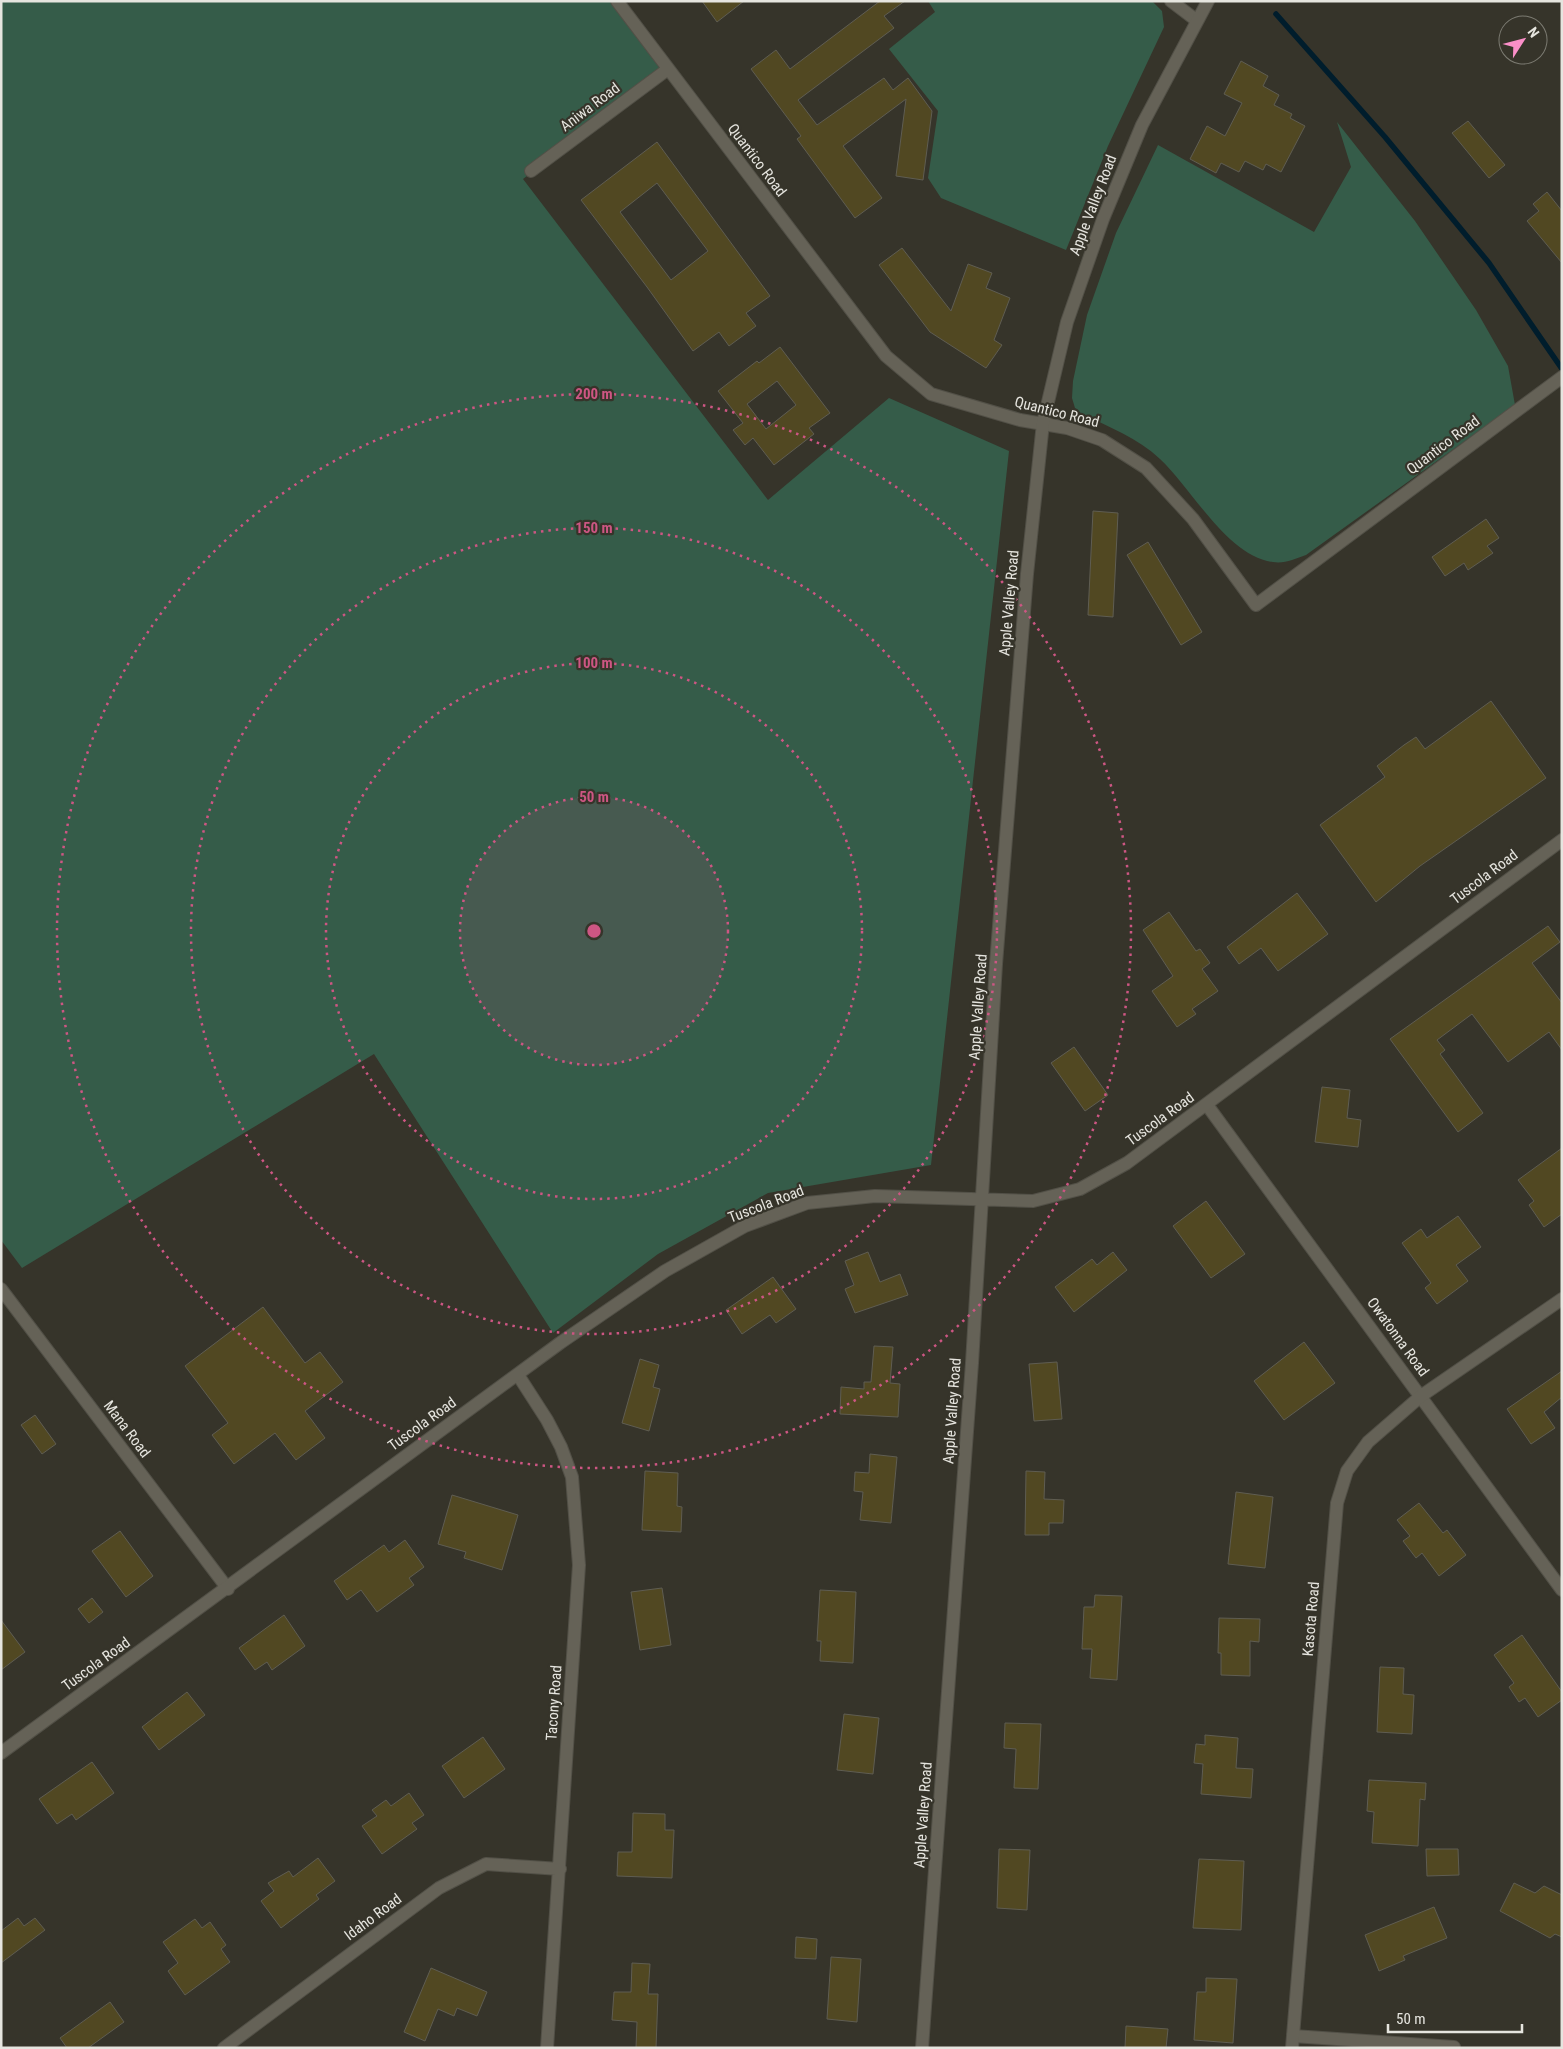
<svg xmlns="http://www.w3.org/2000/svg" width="1563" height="2049" viewBox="0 0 1563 2049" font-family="'Roboto Condensed',sans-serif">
	<rect width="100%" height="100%" fill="#36342a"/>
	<path fill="#355c49" d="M1,1H612L668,69L523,179L768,500L889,398L1009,451L931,1165L768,1193L658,1254L553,1333L374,1054L22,1268L1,1240Z
		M928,1H1152L1162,11L1164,27L1108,146L1066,250L941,198L928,178L938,111L889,49L935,12Z
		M1337,122L1415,221L1476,310L1508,366L1515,405L1306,555C1295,559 1284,564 1273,562C1228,557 1192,489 1160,459C1138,438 1109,427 1082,414L1075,408L1072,398L1073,381L1087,315L1116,233L1158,145L1314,232L1351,167Z"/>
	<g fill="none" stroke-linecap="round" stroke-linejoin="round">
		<path stroke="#001d2c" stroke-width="5.5" d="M1276,14L1385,137L1489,263L1562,369"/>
	</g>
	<path fill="#514822" stroke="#5f5d52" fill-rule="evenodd" d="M702,1H744L717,22Z
		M880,1H905L884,16L894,28L798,100L817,125L884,78L893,90L908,78L932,111L923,180L896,176L906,99L843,146L882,198L855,218L797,139L801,136L751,69L776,50L790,69Z
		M1241,61L1268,76L1263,86L1279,95L1274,105L1292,114L1290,118L1305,126L1281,172L1266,164L1263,170L1245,161L1239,172L1221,163L1216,173L1190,159L1207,126L1225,136L1242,103L1224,94Z
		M1468,121L1505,165L1489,178L1452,133Z
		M657,142L770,296L746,313L756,326L729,346L719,332L693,351L647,287L581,200ZM657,183L708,251L671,280L620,212Z
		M1547,192L1562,211V263L1527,221L1539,211L1533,204Z
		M902,248L951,311L968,264L992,273L986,288L1010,298L994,340L1002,345L986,368L930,332L879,265Z
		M780,347L830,413L809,428L814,434L774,465L753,438L745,445L733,430L743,423L718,391L757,361L759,363ZM777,381L796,405L766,429L747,404Z
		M1093,511L1118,513L1113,617L1088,615Z
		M1486,519L1499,538L1487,546L1493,553L1468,570L1464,563L1445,576L1432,557Z
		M1148,542L1202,632L1181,645L1127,555Z
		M1491,701L1546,778L1420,866L1376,902L1320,825L1385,777L1377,766L1404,745L1416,737L1425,749Z
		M1297,893L1328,934L1278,971L1261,948L1239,964L1227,947Z
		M1169,912L1196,951L1200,949L1210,963L1202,969L1218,991L1192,1009L1196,1014L1177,1027L1152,991L1173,976L1143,930Z
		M1548,926L1560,942L1532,963L1562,1003V1050L1549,1032L1508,1062L1472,1014L1437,1040L1445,1050L1440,1054L1483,1113L1458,1132L1390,1039Z
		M1074,1047L1108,1095L1085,1111L1051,1063Z
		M1322,1087L1350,1090L1347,1118L1361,1120L1358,1147L1315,1142Z
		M1562,1148V1214L1544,1227L1529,1205L1534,1201L1518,1180Z
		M1206,1201L1245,1254L1211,1278L1173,1226Z
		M1458,1216L1481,1247L1456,1265L1468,1281L1437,1304L1425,1288L1431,1283L1402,1243L1421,1229L1427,1238Z
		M868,1252L880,1282L900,1274L908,1295L855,1313L845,1289L854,1285L845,1261Z
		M1113,1252L1127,1270L1074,1312L1055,1287L1092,1259L1097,1265Z
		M773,1277L796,1309L776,1323L770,1315L742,1334L726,1310Z
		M263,1307L305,1363L320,1352L343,1382L305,1411L325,1438L296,1460L275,1433L234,1464L212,1435L228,1423L185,1366Z
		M1304,1342L1335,1383L1284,1420L1254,1381Z
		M874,1346L893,1347L890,1383L900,1384L898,1417L840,1414L841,1387L864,1389V1382H871Z
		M640,1359L659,1365L653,1387L660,1389L649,1431L622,1423Z
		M1057,1362L1062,1419L1034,1421L1029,1364Z
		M1562,1371V1397L1544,1412L1555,1428L1531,1444L1507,1409Z
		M35,1415L56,1444L42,1454L21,1425Z
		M870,1454L897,1457L891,1523L860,1520L863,1492L854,1491L855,1472L869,1473Z
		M645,1471L678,1473L677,1506L682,1507L681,1532L642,1530Z
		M1026,1471L1045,1472L1044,1499L1064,1500L1063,1523H1049V1535H1025Z
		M1236,1492L1273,1497L1265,1568L1228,1564Z
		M452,1495L518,1515L502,1570L464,1558L466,1552L438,1544Z
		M1419,1503L1443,1533L1447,1530L1466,1555L1439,1576L1422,1553L1416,1558L1403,1541L1410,1536L1397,1520Z
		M120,1531L153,1576L126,1597L92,1551Z
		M405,1540L424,1567L409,1578L414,1585L377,1612L361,1590L347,1600L334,1581L384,1545L389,1552Z
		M662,1588L671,1645L640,1650L631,1592Z
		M820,1590L856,1592L853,1663L820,1661L821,1641H817Z
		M1095,1595L1122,1596L1117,1680L1090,1678L1092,1649H1082L1084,1607H1094Z
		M92,1598L103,1612L89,1623L78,1609Z
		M284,1615L305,1646L272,1670L267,1662L255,1670L239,1648Z
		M1219,1618L1260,1619L1259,1642L1250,1641V1676L1221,1675V1653H1218Z
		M1,1620L25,1652L1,1670Z
		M1522,1635L1562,1692V1700L1538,1717L1525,1698L1519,1702L1509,1687L1514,1683L1494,1655Z
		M1380,1667L1404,1668L1403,1694L1414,1695L1412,1734L1377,1732Z
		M187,1692L205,1715L159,1750L142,1727Z
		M844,1714L879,1718L873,1774L837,1770Z
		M1005,1723L1041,1724L1038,1789L1014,1788L1016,1749L1004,1748Z
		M1205,1735L1238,1738L1236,1768L1253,1769L1251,1798L1201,1794L1203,1764L1194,1763L1196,1744L1205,1745Z
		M483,1737L505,1769L464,1798L442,1766Z
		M92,1762L114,1793L76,1820L72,1814L57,1824L39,1799Z
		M1369,1780L1426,1783L1425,1800L1420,1799L1418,1846L1372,1843L1374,1812L1367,1811Z
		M409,1793L424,1815L412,1823L417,1829L382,1854L362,1826L377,1816L372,1810L386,1800L391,1806Z
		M633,1813L665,1814V1830H674L672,1878L617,1876L618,1852H632Z
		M999,1849L1030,1850L1027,1910L997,1908Z
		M1426,1849H1458L1459,1875L1427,1876Z
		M318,1858L335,1881L316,1895L319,1899L281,1928L261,1901L274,1891L268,1883L289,1871L293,1877Z
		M1199,1859L1244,1861L1241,1930L1193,1928Z
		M1514,1883L1535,1893L1544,1886L1562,1895V1937L1555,1934L1550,1938L1500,1911Z
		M1434,1907L1447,1938L1403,1956L1405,1960L1379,1971L1365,1935Z
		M18,1918L24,1926L35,1918L45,1930L1,1963V1931Z
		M195,1919L202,1928L210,1922L226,1945L221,1949L230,1962L185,1995L168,1971L178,1963L163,1942Z
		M796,1937L817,1939L816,1959L795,1958Z
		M831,1957L861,1959L857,2022L827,2019Z
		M632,1963L650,1964L648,1994H658L656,2048H636L637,2022L612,2020L614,1992H631Z
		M431,1968L487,1992L477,2016L457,2008L454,2016L438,2009L425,2041L404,2032Z
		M1206,1978L1237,1979L1233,2043L1194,2040L1197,1992H1206Z
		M110,2002L124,2022L88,2048H67L60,2038Z
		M1126,2026L1168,2029L1166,2048H1125Z"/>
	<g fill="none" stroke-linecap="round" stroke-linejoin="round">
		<defs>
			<path id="street" d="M617,1L886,356L931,394L1020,420L1067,428L1102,440L1146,468L1193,519L1256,605L1562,377
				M1171,1L1196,20
				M531,171L668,69
				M1207,1105L1562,1590
				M1,1289L228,1589
				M518,1375L547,1420L561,1447L572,1477L579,1565L547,2048
				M1293,2036L1454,2047
				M224,2048L439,1888L486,1864L560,1869"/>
			<path id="secondary" d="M1,1753L560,1343L665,1271L745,1226L807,1203L875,1196L1033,1201L1080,1189L1127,1163L1562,840
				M922,2048L972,1363L996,964L1027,574L1043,423L1067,322L1103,219L1142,125L1208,1
				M1292,2048L1337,1503L1347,1471L1368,1442L1421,1396L1562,1299"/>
		</defs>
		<use href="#street" stroke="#525047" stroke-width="14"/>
		<use href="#secondary" stroke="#525047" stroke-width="14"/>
		<use href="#street" stroke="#656257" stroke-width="12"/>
		<use href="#secondary" stroke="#656257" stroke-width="12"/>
	</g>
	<circle cx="594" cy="931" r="134" fill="#cd5683" fill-opacity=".12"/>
	<g fill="none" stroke="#cd5683" stroke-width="2.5" stroke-dasharray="2.5 5">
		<circle cx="594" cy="931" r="134"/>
		<circle cx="594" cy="931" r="268"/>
		<circle cx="594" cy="931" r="403"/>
		<circle cx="594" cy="931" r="537"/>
	</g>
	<g text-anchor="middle" stroke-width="4.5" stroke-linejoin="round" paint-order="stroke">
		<g font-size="15" fill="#e6e5df" stroke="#36342a">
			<text transform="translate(590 107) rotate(-37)" y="5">Aniwa Road</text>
			<text transform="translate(757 160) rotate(53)" y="5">Quantico Road</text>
			<text transform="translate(1093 205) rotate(-69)" y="5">Apple Valley Road</text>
			<text transform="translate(1057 412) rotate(14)" y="5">Quantico Road</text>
			<text transform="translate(1443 445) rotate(-37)" y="5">Quantico Road</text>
			<text transform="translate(1009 603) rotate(-85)" y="5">Apple Valley Road</text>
			<text transform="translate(1484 877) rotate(-37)" y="5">Tuscola Road</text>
			<text transform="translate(978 1007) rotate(-86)" y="5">Apple Valley Road</text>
			<text transform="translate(1160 1119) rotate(-36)" y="5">Tuscola Road</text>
			<text transform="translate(766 1204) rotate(-21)" y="5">Tuscola Road</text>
			<text transform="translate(1398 1337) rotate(54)" y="5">Owatonna Road</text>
			<text transform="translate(952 1411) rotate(-86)" y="5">Apple Valley Road</text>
			<text transform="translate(422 1424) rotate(-36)" y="5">Tuscola Road</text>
			<text transform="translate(127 1429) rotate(53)" y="5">Mana Road</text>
			<text transform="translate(1311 1619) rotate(-85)" y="5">Kasota Road</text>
			<text transform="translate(96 1664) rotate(-36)" y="5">Tuscola Road</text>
			<text transform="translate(554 1703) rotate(-86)" y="5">Tacony Road</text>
			<text transform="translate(923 1815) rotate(-86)" y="5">Apple Valley Road</text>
			<text transform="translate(373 1917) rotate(-37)" y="5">Idaho Road</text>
		</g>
	</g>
	<circle cx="594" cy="931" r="8" fill="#cd5683" stroke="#36342a" stroke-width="2.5"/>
	<g font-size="15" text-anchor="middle" font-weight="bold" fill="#cd5683" stroke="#36342a" stroke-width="4.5" stroke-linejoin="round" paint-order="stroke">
		<text x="594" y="399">200 m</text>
		<text x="594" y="533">150 m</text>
		<text x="594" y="668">100 m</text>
		<text x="594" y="802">50 m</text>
	</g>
	<rect width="1563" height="2049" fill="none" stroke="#e6e5df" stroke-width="5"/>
	<g transform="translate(1523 40) rotate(54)"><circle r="24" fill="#36342a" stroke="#7c7b72"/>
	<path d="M0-4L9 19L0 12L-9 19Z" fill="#fa8fc8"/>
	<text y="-8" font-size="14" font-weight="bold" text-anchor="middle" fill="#e6e5df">N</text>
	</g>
	<path d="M1388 2024v8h134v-8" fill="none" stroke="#e6e5df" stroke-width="2.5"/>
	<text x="1396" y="2024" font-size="15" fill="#e6e5df" stroke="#36342a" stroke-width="4" paint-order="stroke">50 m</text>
</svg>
